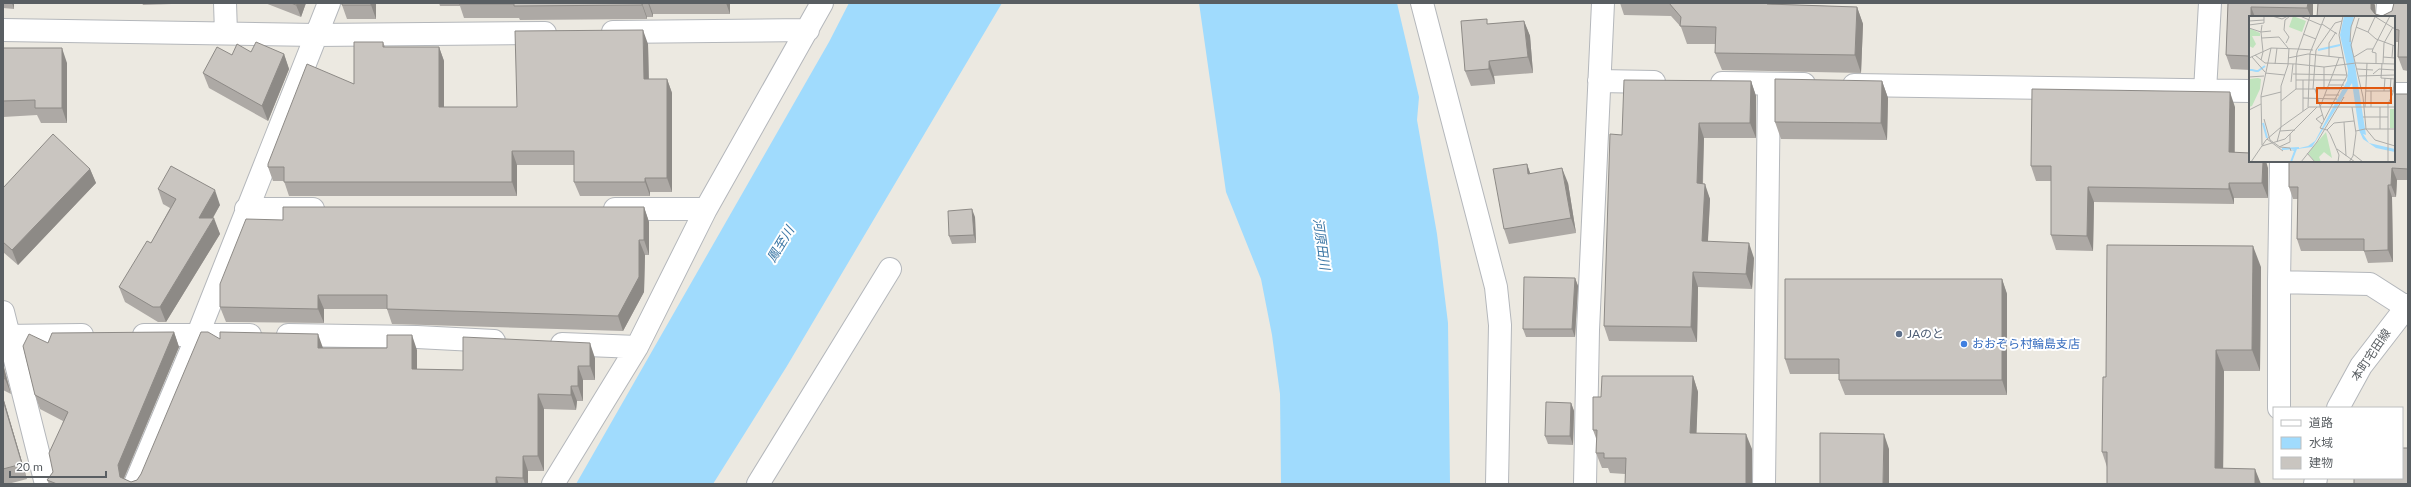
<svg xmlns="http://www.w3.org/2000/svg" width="2411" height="487" viewBox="0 0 2411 487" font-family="Lato,'Noto Sans JP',sans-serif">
	<rect width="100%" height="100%" fill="#ece9e1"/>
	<path fill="#a0dbfd" d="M849,3H1002L787,366L713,484H576L829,42Z
		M1199,3H1397L1419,97L1417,120L1437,234L1448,323L1450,484H1281L1280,394L1272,335L1261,279L1226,192Z"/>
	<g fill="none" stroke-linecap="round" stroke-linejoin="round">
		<defs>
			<path id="minor" d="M225,3L226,33
				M1422,3L1496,287L1500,325L1497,484
				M2387,17L2388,3
				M3,30L316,35L545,33
				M613,32L808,30
				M1599,81L1654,82
				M1722,83L1804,84
				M1854,85L2250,91
				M2205,91L2210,3
				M2394,94H2408
				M2281,161L2279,282L2370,284L2406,307
				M246,209H313
				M615,209H706
				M3,312L46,484
				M144,335H250
				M288,335L417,337L494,341
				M3,336L82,335
				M562,344L637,347
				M2279,408V282
				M2338,408L2361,366L2408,305
				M135,484L198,334L329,3
				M553,484L637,347L706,209L822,3
				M758,484L890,269
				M1585,484L1588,330L1603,3
				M1764,484L1769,84
				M2315,484L2316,478"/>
		</defs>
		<use href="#minor" stroke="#b4b7bb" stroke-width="24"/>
		<use href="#minor" stroke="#fff" stroke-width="22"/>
	</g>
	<path fill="#ada9a5" d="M3,3H14V9L3,8Z
		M142,3H200L143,5Z
		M265,3H306L301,17Z
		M376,3V19H347L342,5Z
		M439,3H730V14H653V17H647V19L520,20L519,18H464L460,6H440Z
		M1620,3H1774V4L1857,7L1863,24L1861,73L1722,70L1715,53L1716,44H1687L1681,27L1671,16L1624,15Z
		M2228,3H2313V17H2250V70L2231,69L2226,55Z
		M2408,3V71L2403,70L2398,57V42H2394V17H2317L2375,5V14L2382,16Z
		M1524,21L1530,36L1533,73L1494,76L1495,84L1471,86L1465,71L1489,24Z
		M383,42L385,47H439L444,61V107H517L648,44L649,79H667L672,93V192H650V196H580L574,182V165H517V196H289L284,181H273L268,167L354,84Z
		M3,48L67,63V123H41L37,115L3,117Z
		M251,52L284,54L289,69L268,121L209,88L203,73L232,55Z
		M1751,81L1756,96V138H1704L1703,184L1710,199L1708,241L1754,258L1752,289L1698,287L1697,342L1609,341L1604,326L1622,135Z
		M1882,81L1888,98L1887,140L1781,139L1775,122Z
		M2404,94H2408V180H2397L2396,197H2392L2393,262L2368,263L2364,251H2301L2297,239L2298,199H2293L2289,187Z
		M2235,107V153L2268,168V198H2234V204L2094,202L2093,251L2056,250L2051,235V181H2036L2031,166Z
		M1527,164L1530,173L1568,183L1576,233L1509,244L1504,229Z
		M90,169L96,183L18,265L3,252V188Z
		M158,189L220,205L213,218L220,234L166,322H158L125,302L119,287L151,243L170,208L163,204Z
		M644,207L649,222V255H645L644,292L623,331L392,324L387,309H324V323L226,322L220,307L283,220Z
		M975,217L976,243L952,244L949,236Z
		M2261,267L2260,371H2224L2223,468L2107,467L2102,452L2106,377Z
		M1575,278L1578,286L1575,337H1526L1523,329Z
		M2002,279L2007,294V395H1845L1839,380V374H1790L1785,359Z
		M174,332L179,347L124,479L131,482L137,480L141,474L220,339L323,348L417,350V369L463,370L595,358V380H583V401H577L576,410L544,409V471H528V484H49L47,480L53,472L63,421L40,409L35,395L48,343Z
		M3,364L11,394L3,390Z
		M1693,376L1698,392L1696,433L1752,449V484H1625V474L1610,473L1608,468H1602L1596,453L1597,441L1593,430L1601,397Z
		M3,397L27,479L8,484H3Z
		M1571,403L1574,411L1573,445L1548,444L1545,436Z"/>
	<path fill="#8d8a86" d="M12,3H14V9Z
		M297,3H306L301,17L296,5Z
		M371,3H376V19L371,5Z
		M642,3L647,17V19L642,5Z
		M648,3H649L653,14V17Z
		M726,3H730V14Z
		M1767,3H1774L1773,22Z
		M2308,3H2313V17H2311L2307,8Z
		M2371,3H2374L2375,5L2376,17L2371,9Z
		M1857,7L1863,24L1861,73L1855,55Z
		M2251,7L2255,17H2251Z
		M1524,21L1530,36L1533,73L1528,57Z
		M643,30L648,44L649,94L644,79Z
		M439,47L444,61V121L439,107Z
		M62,48L67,63V123L62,108Z
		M284,54L289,69L268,121L262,106Z
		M1489,61L1494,76L1495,84L1489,69Z
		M667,79L672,93V192L667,178Z
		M1751,81L1756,96V138L1750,123Z
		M1882,81L1888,98L1887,140L1881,123Z
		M2230,92L2235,107L2234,168L2229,152Z
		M1699,123L1704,138L1702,198L1697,183Z
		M512,151L517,165V196L512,182Z
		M2263,161H2266L2268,168V198L2262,183Z
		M1527,164L1532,179L1528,174Z
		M1562,168L1568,183L1576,233L1571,218Z
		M2392,168L2397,180L2396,197L2391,185Z
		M90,169L96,183L18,265L12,250Z
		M645,178L650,192V196L645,182Z
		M2229,183L2234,198V204L2229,189Z
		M1705,184L1710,199L1707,256L1702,241Z
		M2388,185L2392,197L2393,262L2388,250Z
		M2088,187L2094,202L2093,251L2087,236Z
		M215,190L220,205L204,233L199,218Z
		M644,207L649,222V255L644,240Z
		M972,209L975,217L976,243L974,235Z
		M214,218L220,234L166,322L160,307Z
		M639,240L645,255L644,292L623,331L618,316Z
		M1749,243L1754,258L1752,289L1746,274Z
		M2253,246L2261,267L2260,371L2252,350Z
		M1693,272L1698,287L1697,342L1691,327Z
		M1575,278L1578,286L1575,337L1572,329Z
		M2002,279L2007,294V395L2002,380Z
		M318,295L324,309V323L318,309Z
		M174,332L179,347L123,480L120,477L118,465Z
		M318,334L323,348H318Z
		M412,335L417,350V384L412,369Z
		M590,343L595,358V380L590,366Z
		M2216,350L2224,371L2223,484L2215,468Z
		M3,364L11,394L5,379L3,370Z
		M578,366L583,380V401L578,386Z
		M1693,376L1698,392L1696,448L1690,433Z
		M571,386L577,401L576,410L571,395Z
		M538,394L544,409V471L538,456Z
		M3,397L27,479L22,464L3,400Z
		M1571,403L1574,411L1573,445L1570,436Z
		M1746,434L1752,449V484H1746Z
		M1884,434L1889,449V484H1883Z
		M523,456L528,471V484H525L523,478Z
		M2255,469L2261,484H2255Z
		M496,477L499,484H496Z"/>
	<path fill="#c9c5c0" stroke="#8d8a86" d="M291,3H297L296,5Z
		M342,3H371V5H342Z
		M459,3H642V5L514,6V4H459Z
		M1669,3H1767V4L1857,7L1855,55L1715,53L1716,27L1680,26L1681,17Z
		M2228,3H2308L2307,8L2251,7V17H2250L2249,56L2226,55Z
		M2318,3H2371V9L2375,14L2382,16L2392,11L2394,3H2408V57H2398L2399,30L2394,29V17H2317Z
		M1487,19V24L1524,21L1528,57L1489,61V69L1465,71L1461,21Z
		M643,30L644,79H667V178H645V182H574V151H512V182H284V167H268V164L307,64L354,84V42H383V47H439V107H517L515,31Z
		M256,42L284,54L262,106L203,73L217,47L232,55L237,44L251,52Z
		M3,48H62V108H35V100L3,101Z
		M1775,79L1882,81L1881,123L1775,122Z
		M1624,80L1751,81L1750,123H1699L1697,183L1705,184L1702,241L1749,243L1746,274L1693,272L1691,327L1604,326L1610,134L1622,135Z
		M2032,89L2230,92L2229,152L2250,153V161H2263L2262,183H2229V189L2088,187L2087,236L2051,235V166H2031Z
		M2394,94H2408V169L2392,168L2391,185H2388V250L2364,251V239H2297L2298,187H2289V161H2394Z
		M53,134L90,169L12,250L3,242V188Z
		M1527,164L1528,174L1562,168L1571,218L1504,229L1493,169Z
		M171,166L215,190L199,218H214L160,307H153L119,287L147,241L151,243L176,199L158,189Z
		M283,207H644V240H639V277L618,316L387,309V295H318V309L220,307V284L246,219L283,220Z
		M972,209L974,235L949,236L948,211Z
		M2107,245L2253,246L2252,350H2216L2215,468L2255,469V484H2107V452H2102L2103,377H2106Z
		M1524,277L1575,278L1572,329H1523Z
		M1785,279H2002V380H1839V359H1785Z
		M174,332L118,465L120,477L131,482L137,480L141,474L201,332H208L220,339V332L318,334V348H387V335H412V369L463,370V337L590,343V366H578V386H571V395L538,394V456H523V478L496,477V484H57L47,480L53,472L49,453L68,412L35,395L23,346L29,334L48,343L52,333Z
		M3,370L5,379L3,378Z
		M1602,376H1693L1690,433L1746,434V484H1625L1626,458H1604V453H1596L1597,430H1593V397H1601Z
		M3,400L22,464L3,469Z
		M1546,402L1571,403L1570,436H1545Z
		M1820,433L1884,434L1883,484H1820Z
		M2402,448H2408V484H2354V478H2402Z"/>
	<circle fill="#5c6f8a" stroke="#fff" stroke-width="1.5" cx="1899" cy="334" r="4"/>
	<circle fill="#3f7fe0" stroke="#fff" stroke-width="1.5" cx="1964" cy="344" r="4"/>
	<g text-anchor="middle" stroke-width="4" stroke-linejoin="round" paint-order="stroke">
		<g font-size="12" fill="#4e5e75" stroke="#fff" text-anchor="start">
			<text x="1907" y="338">JAのと</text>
		</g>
		<g font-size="12" fill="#366cbe" stroke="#fff" text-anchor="start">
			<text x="1972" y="348">おおぞら村輪島支店</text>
		</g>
		<g font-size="12" fill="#595e62" stroke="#fff">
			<text transform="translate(2371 355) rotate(-56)" y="4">本町宅田線</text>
		</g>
		<g font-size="13" font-style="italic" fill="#3c77a5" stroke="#fff">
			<text transform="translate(780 244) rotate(-59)" y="5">鳳至川</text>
			<text transform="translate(1322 244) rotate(82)" y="5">河原田川</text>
		</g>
	</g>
	<g transform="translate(2249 16)">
		<rect width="146" height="146" fill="#ece9e1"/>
		<path d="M44,0L57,5L53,16L40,11ZM0,12L11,17V20H3L7,28L4,32L0,30ZM9,62L12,63L11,73L3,90L0,91V63ZM141,93H146V112H141ZM77,116L83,142L75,136L70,141L72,146H66L59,137Z" fill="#c0e4bd"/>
		<path d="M95,0H105L101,18L117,119L114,118L120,127L146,133V136L127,132L114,123L110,114L103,67L63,131L48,133L43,146H41L45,135L42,134L59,130L66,125L98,65L99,54L91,19Z" fill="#a0dbfd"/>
		<path fill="none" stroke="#a0dbfd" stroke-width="2" d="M69,34L91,29M0,54H3L7,55H9L16,50M14,107L18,122M33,133L50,132"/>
		<path fill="none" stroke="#adadaa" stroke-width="1" d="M23,0L33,3L39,0M51,0L72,9M125,0L146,13M110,2L102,29L114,81L117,113L126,124L146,130M0,5L15,4M73,8L88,18M0,9L15,7V0M13,9L12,16L22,15M107,11L119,16L127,23L146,30M0,12L12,16L14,36L12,44M119,16L126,1M54,18L67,23M13,22L30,21L39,32M101,26L102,11L106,0M37,27L40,21L35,14L36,4L41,0M49,33L64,34M124,33L141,0M6,39L16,47L47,48M80,40V27L87,16M3,41L16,56M105,41L118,33H124L123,36L127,37V47M134,41L146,42M143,41L144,29M0,42L22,32M39,42L59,38L95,42M133,47L132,62L146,63M134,47L135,27L144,11M26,48L28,32M47,48L48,37L61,0M75,51V73M108,53L124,54M16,57L36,59M44,58L98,59M124,58L130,53L146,54M110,60L146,59M0,61L15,60M47,64H97M54,64V95M42,66L44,48M80,69H95M47,73H93M64,73L67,34L86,7L93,5M66,73L75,104M117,75H145M135,75L136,62M141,75L142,62M76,79H90M12,81L32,76M54,82L88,83M32,85V70L39,49L40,32M72,87L84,88M59,91L61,37L76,0M71,91L90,42M116,91L118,47M122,91V75M131,91V113M0,94L12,88M73,99L67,103L73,108M114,101H139M15,103L21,124L31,131L41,132L42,135M95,106L97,140M78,114L85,107L105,105M31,115L46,114M107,115L116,113H146M18,123L34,135M28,126L32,111L60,91H146M13,129L12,80L22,32L49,33M13,130L36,123L68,91M30,131L41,126V118M88,133L106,146M58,137L66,146M104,138L114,146M2,146L17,124L32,111V85L47,73V48L75,51L107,47L146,48M52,146L68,126L95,81M89,146L90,139L81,118L78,114L71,112L98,60L90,19L94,0M100,146L104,140L107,117L103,91M139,146V88L144,77L146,56"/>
		<path fill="#e15910" fill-opacity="0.15" stroke="#e15910" stroke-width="2" d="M68,72H142V87H68Z"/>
		<rect width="146" height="146" fill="none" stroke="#595e62" stroke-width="2"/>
	</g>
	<rect width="2411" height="487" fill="none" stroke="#595e62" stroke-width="8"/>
	<rect x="2273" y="407" width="130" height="72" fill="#ffffff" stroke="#bdbfc0"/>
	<rect x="2281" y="420" width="20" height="6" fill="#ffffff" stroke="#bdbfc0"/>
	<text x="2309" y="427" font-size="12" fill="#595e62">道路</text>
	<rect x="2281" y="437" width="20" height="12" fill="#a0dbfd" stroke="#bdbfc0"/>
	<text x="2309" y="447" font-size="12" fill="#595e62">水域</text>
	<rect x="2281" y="457" width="20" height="12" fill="#c9c5c0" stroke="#bdbfc0"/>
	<text x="2309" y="467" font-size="12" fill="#595e62">建物</text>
	<path d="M10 471v6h96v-6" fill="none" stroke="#595e62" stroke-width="2"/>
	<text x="16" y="471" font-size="12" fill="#595e62" stroke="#ffffff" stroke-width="3" paint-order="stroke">20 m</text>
</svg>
